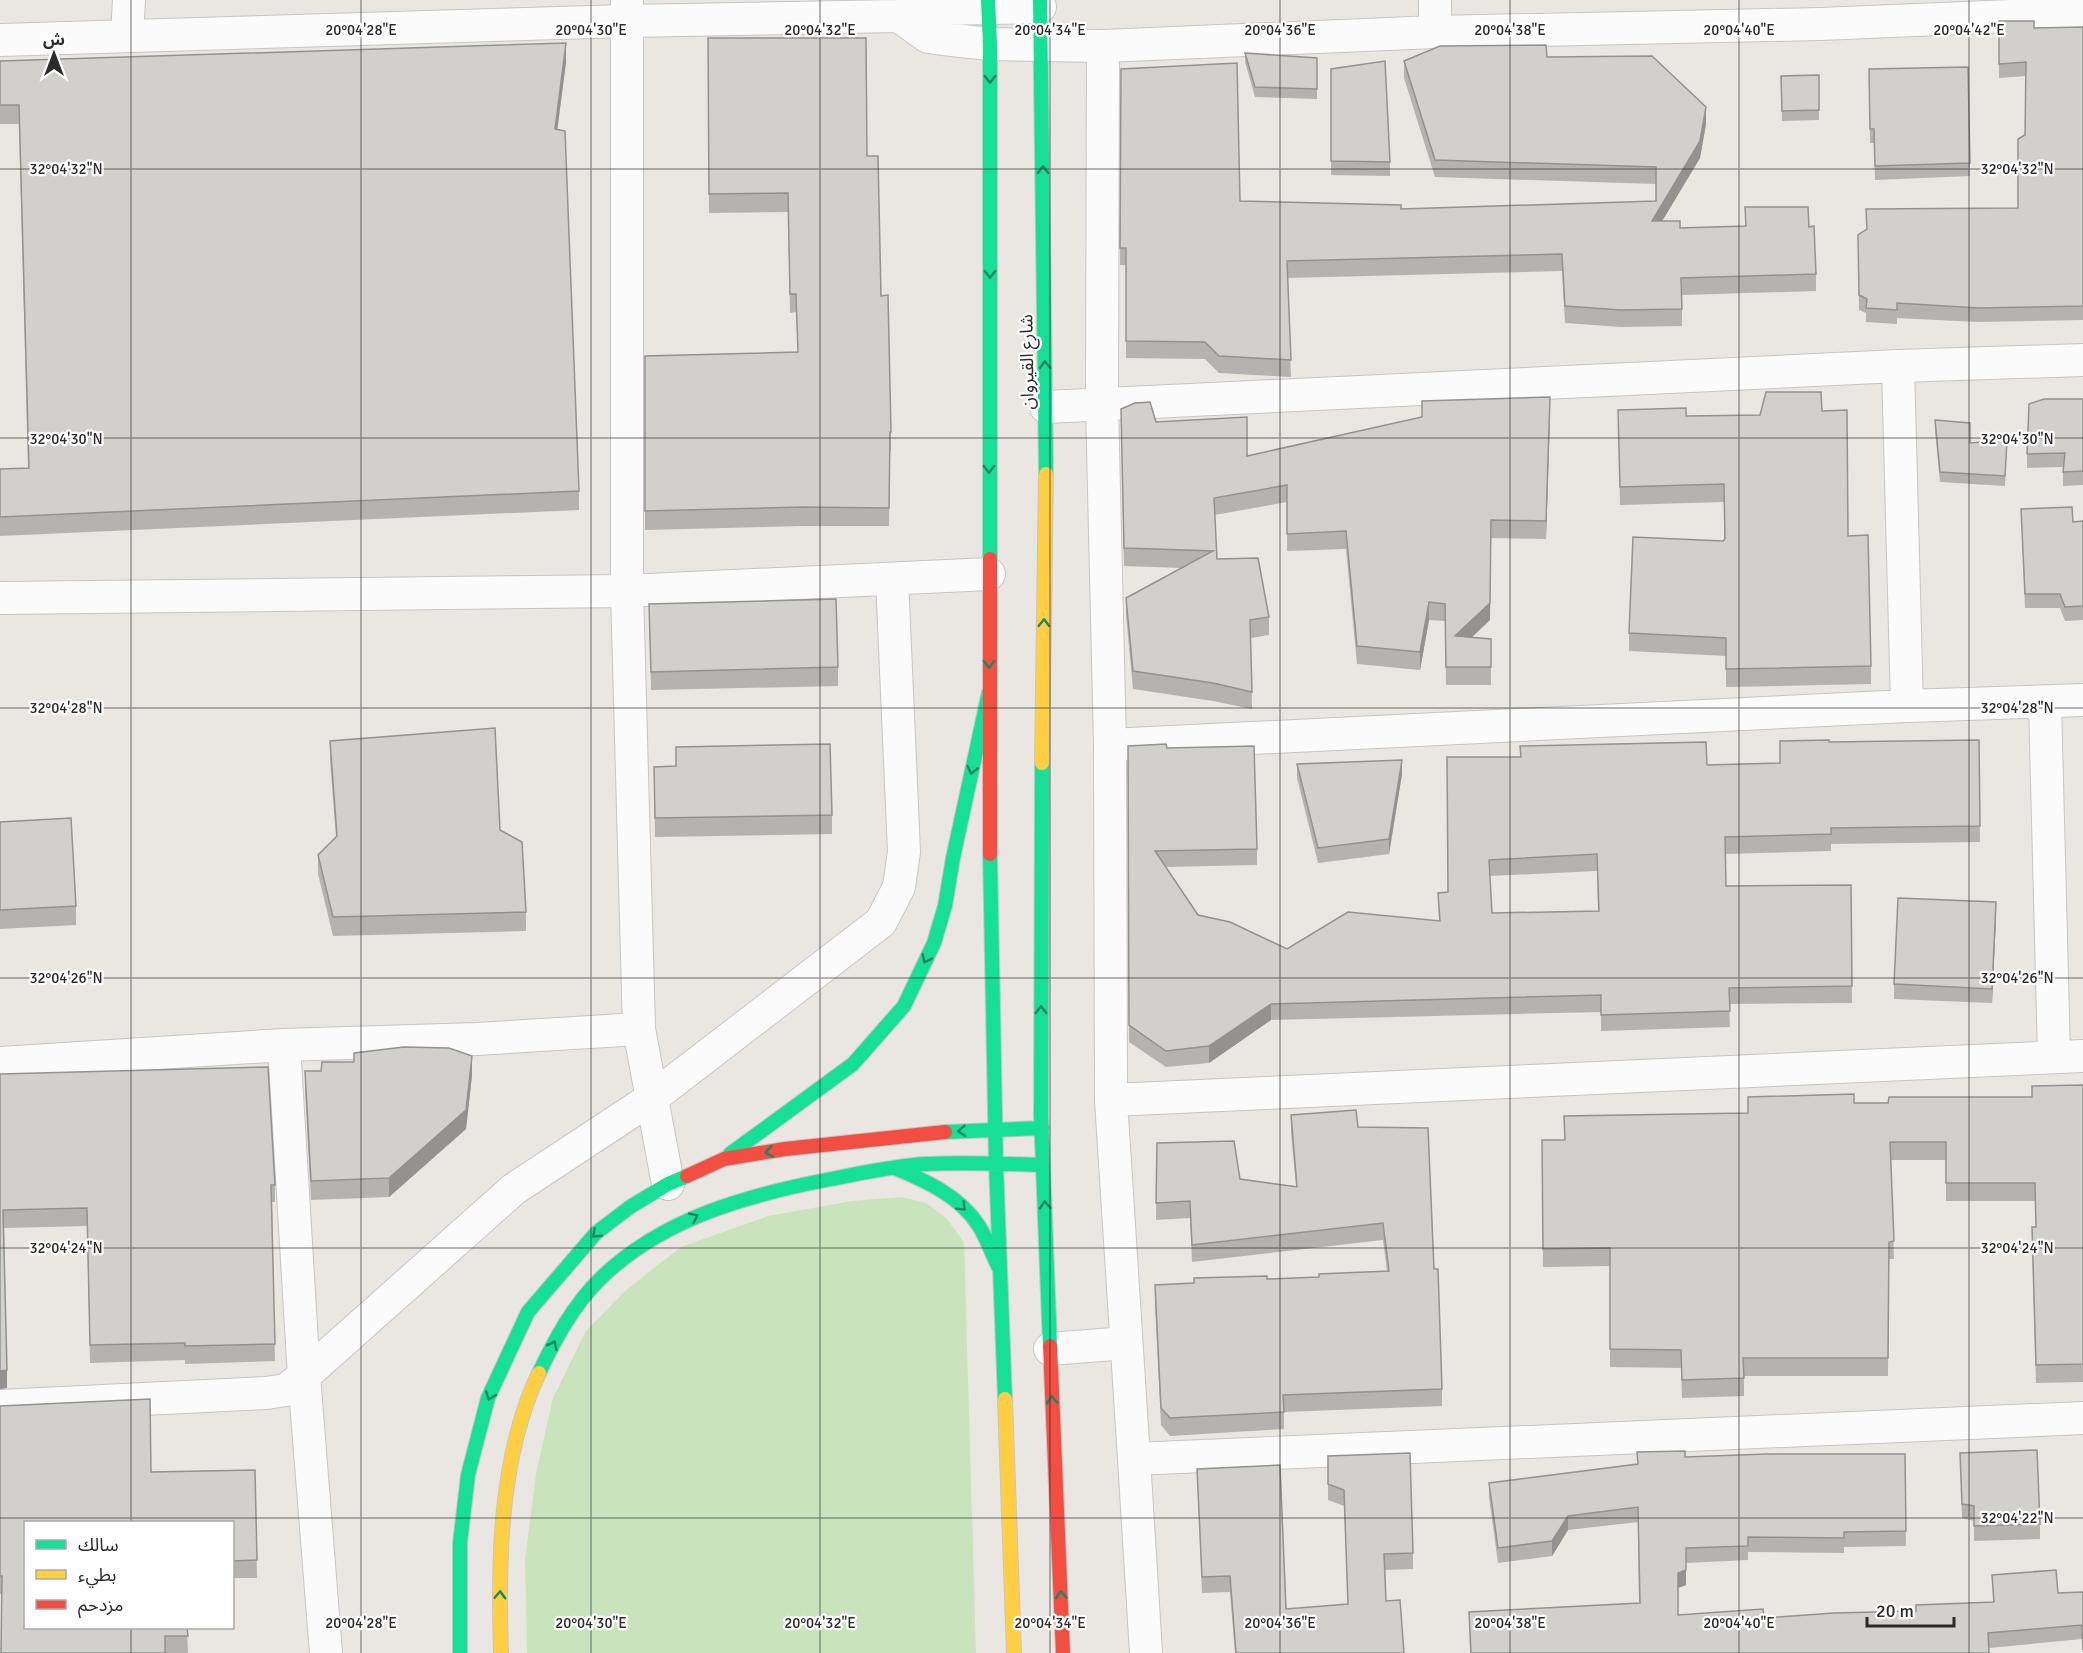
<svg xmlns="http://www.w3.org/2000/svg" width="2083" height="1653" viewBox="0 0 2083 1653" font-family="Signika,'Noto Sans Arabic',sans-serif">
	<rect width="100%" height="100%" fill="#eae7e2"/>
	<path fill="#c9e4bc" d="M902,1197L926,1203L947,1219L964,1242L976,1653H527L525,1560L536,1474L553,1398L586,1331L626,1290L681,1247L768,1216L852,1201Z"/>
	<g fill="none" stroke-linecap="round" stroke-linejoin="round">
		<defs>
			<path id="street" d="M627,0V591L639,1029L668,1184
				M1435,0V32
				M899,16L928,37L943,39L990,44L1103,46L1435,32L1821,24L2083,13
				M127,35L129,0
				M0,40L627,21L899,16L933,9L1040,7
				M1103,46L1102,404L1110,745L1111,1100L2083,1056
				M1898,366L1907,706
				M1046,407L1898,366L2083,360
				M0,598L627,591L989,574
				M2045,702L2054,1057
				M1110,745L1907,706L2083,700
				M0,1063L284,1045L477,1039L639,1029
				M1111,1100L1134,1459L2083,1418
				M1050,1349L1126,1343
				M0,1406L266,1393L286,1390L304,1376L284,1045
				M1134,1459L1146,1653
				M326,1653L304,1376L514,1189L652,1098L881,922L899,887L904,852L892,579"/>
			<path id="fast" d="M988,0L990,44V559
				M1040,0L1046,474
				M1042,763L1041,1116L1050,1346
				M990,854L996,1164L1005,1399
				M945,1132L1042,1128
				M730,1154L853,1064L904,1006L934,943L945,906L953,858L989,692
				M895,1168C926,1181 960,1196 979,1226C987,1239 992,1254 999,1268
				M539,1373C555,1339 574,1304 601,1278C663,1218 748,1195 831,1179C862,1173 893,1166 925,1164C964,1162 1004,1164 1043,1165
				M460,1653V1543L468,1475L488,1398L528,1312L596,1233L630,1207L668,1184L687,1176"/>
			<path id="slow" d="M1042,763L1046,474
				M1005,1399L1014,1653
				M501,1653C498,1562 499,1457 539,1373"/>
			<path id="jam" d="M990,559V854
				M687,1176L724,1159L785,1149L945,1132
				M1050,1346L1063,1653"/>
		</defs>
		<use href="#street" stroke="#c7c6c6" stroke-width="34"/>
		<use href="#fast" stroke="#c7c6c6" stroke-width="16"/>
		<use href="#slow" stroke="#c7c6c6" stroke-width="16"/>
		<use href="#jam" stroke="#c7c6c6" stroke-width="16"/>
		<use href="#street" stroke="#fcfbfb" stroke-width="32"/>
		<use href="#fast" stroke="#16e098" stroke-width="14"/>
		<use href="#slow" stroke="#ffcf43" stroke-width="14"/>
		<use href="#jam" stroke="#f24e42" stroke-width="14"/>
	</g>
	<path fill="#b5b3b0" fill-rule="evenodd" d="M2083,27V320L1978,322L1897,318V324L1866,322V313L1859,310L1858,235L2018,208L2025,135L2026,76L1999,78V64L2034,28Z
		M708,38L867,156L881,296L891,432V451H890L889,526H802L645,530V356L798,352L796,312L790,313L788,212L709,213Z
		M1245,53L1317,58V99L1255,97L1245,62Z
		M1547,57L1706,124L1700,158L1662,221L1680,228L1745,226V207L1809,227L1816,274V291L1682,295V326L1621,327L1565,323L1562,271L1287,278L1291,377L1219,373L1205,359L1126,358V265H1120L1121,69L1240,201L1401,209L1656,201V184L1435,177L1404,78V61Z
		M0,61L566,62L557,130L579,491V510L0,536V469L28,468L19,124H0Z
		M1968,67L1970,176L1875,180L1874,143H1870L1869,69Z
		M1331,69L1390,162V176L1331,175Z
		M1819,75V120L1782,121L1781,76Z
		M2083,399V485L2063,486V467L2027,468V454Z
		M1618,410L1686,416L1760,415L1822,411L1848,536L1871,666V684L1726,687V656L1629,651V633L1723,541L1724,539V502L1620,505Z
		M1550,414L1546,539L1491,538L1490,620L1472,637L1491,639V685H1446L1445,621L1429,620L1420,670L1357,664L1346,549L1287,551V502L1215,515L1217,559L1269,617V635L1251,638L1252,709L1213,701L1133,689L1126,615V598L1182,568L1124,566L1121,426L1156,422L1247,456Z
		M1935,420L1970,443L2007,440L2005,486L1940,482L1935,430Z
		M2021,509L2073,522L2083,521V620L2065,621L2060,608H2025Z
		M649,604L838,667V686L651,690Z
		M1979,740L1980,842L1831,844V851L1725,854L1726,886L1851,885L1852,1003L1729,1004L1730,1027L1601,1031V1012L1271,1020L1209,1063L1166,1067L1129,1042L1128,746L1167,748L1257,849V865L1166,867L1198,915L1287,949L1439,921L1438,893L1448,892L1447,757L1707,765L1780,763L1829,742ZM1597,871L1598,911L1492,913L1490,876Z
		M330,741L500,830L526,912V931L333,936L318,874V855L336,837L330,760Z
		M1297,764L1402,774L1389,854L1318,863L1297,778Z
		M654,767L832,815V834L655,837Z
		M0,822L76,906V925L0,929Z
		M1996,917L1992,1003L1894,999V984Z
		M305,1071L472,1075L466,1129L389,1197L311,1200L305,1090Z
		M0,1074L275,1185V1202H272L275,1361L185,1364V1360L90,1363L87,1226L4,1228L7,1388L0,1389Z
		M2083,1085V1382L2036,1383L2032,1245V1227H2036L2035,1201H1946V1160H1891L1894,1259H1889L1888,1376H1744V1396L1682,1398L1681,1368L1610,1367V1266L1543,1267L1542,1140H1564L1748,1113V1097L1854,1103H1888L2032,1097Z
		M1291,1115L1358,1127L1434,1269L1442,1389V1406L1284,1412V1429L1170,1436L1161,1425L1155,1303V1285L1319,1277L1387,1271L1383,1240L1192,1262L1190,1218L1156,1220L1157,1143L1240,1179L1296,1186L1291,1132Z
		M150,1399L151,1472L255,1470L257,1578H232V1522H26V1628H187L188,1653H1L2,1594H0V1406Z
		M1960,1453L2040,1524V1539L1974,1541V1521L1962,1518Z
		M1905,1454L1906,1546L1844,1547V1553L1748,1552V1560L1686,1563V1585L1678,1588V1615L1764,1618L1916,1611L1993,1602L1992,1575L2058,1593L2083,1592V1653L2082,1639L1989,1648V1653H1470L1469,1612L1639,1603L1638,1522L1568,1530L1552,1556L1498,1563L1489,1497V1483L1637,1464L1685,1457Z
		M1328,1456L1413,1553V1569L1385,1570L1386,1601L1404,1653H1235L1230,1592L1202,1593L1197,1469L1286,1609L1348,1604L1344,1506L1328,1500Z"/>
	<path fill="#939290" d="M566,43V62L555,148V129Z
		M1706,107V124L1700,158L1652,238V221Z
		M1550,397V414L1546,539V521Z
		M1491,520L1490,620L1455,653V636Z
		M1429,602V620L1420,670V652Z
		M1402,760V774L1389,854V839Z
		M1996,902V917L1992,1003V989Z
		M1271,1004V1020L1209,1063V1046Z
		M472,1056V1075L466,1129L389,1197V1178Z
		M7,1370V1388L0,1389V1371Z
		M1568,1516V1530L1552,1556V1541Z
		M1686,1570V1585L1678,1588V1573Z"/>
	<path fill="#d2d0cd" stroke="#939290" stroke-width="1.5" fill-rule="evenodd" d="M1999,21H2034V28L2083,27V306L1978,308L1897,303V310L1866,308L1867,299L1859,295L1858,235L1867,229L1866,209L2018,208V139L2025,135L2026,62L1999,64Z
		M708,38H866L867,156H878L881,296L888,295L891,432H890L889,508L802,507L645,511V356L798,352L796,294H790L788,193L709,194Z
		M566,43L555,129L565,131L579,491L0,517V469L29,468L19,105H0V61Z
		M1546,45L1547,57L1652,56L1706,107L1700,141L1652,221H1680V228L1746,226L1745,207H1808L1809,227L1814,226L1816,274L1681,278L1682,309L1621,310L1565,306L1562,254L1287,261L1291,360L1219,356L1205,342L1126,341V248H1120L1121,69L1237,63L1240,201L1401,205V209L1656,201V167L1435,160L1404,61L1440,46Z
		M1245,53L1317,58V89L1255,87Z
		M1385,61L1390,162L1331,161V69Z
		M1968,67L1970,163L1875,166L1874,129H1870L1869,69Z
		M1819,75V110L1782,111L1781,76Z
		M1766,392H1821L1822,411L1847,410L1848,536L1868,535L1871,666L1726,669V638L1629,633L1633,537L1723,541L1725,539L1724,484L1620,487L1618,410L1686,408V416L1760,415Z
		M1550,397L1546,521L1491,520L1490,603L1455,636L1491,639V667H1446L1445,604L1429,602L1420,652L1357,646L1346,531L1287,534V485L1214,498L1217,559L1258,558L1269,617L1250,620L1252,692L1213,683L1133,671L1126,598L1213,551L1124,548L1121,409L1135,403L1150,402L1156,422L1247,417V456L1422,417V401Z
		M2044,399H2083V471L2063,472L2065,453L2027,454L2029,404Z
		M1935,420L1970,423V443L2007,440L2005,476L1940,472Z
		M2072,507L2073,522L2083,521V606L2065,607L2060,594H2025L2021,509Z
		M836,599L838,667L651,672L649,604Z
		M495,728L500,830L522,842L526,912L333,917L318,855L337,836L330,741Z
		M1829,740V742L1979,740L1980,826L1831,828V834L1725,837L1726,886L1851,885L1852,986L1729,988L1730,1011L1601,1015V995L1271,1004L1209,1046L1166,1051L1129,1025L1128,746L1166,744L1167,748L1254,746L1257,849L1155,851L1198,915L1230,922L1287,949L1348,912L1440,921L1438,893L1448,892L1447,757H1521L1520,746L1706,742L1707,765L1780,763V741ZM1597,854L1599,911L1492,913L1489,860Z
		M830,744L832,815L655,818L654,767L676,766V747Z
		M1402,760L1389,839L1318,848L1297,764Z
		M71,818L76,906L0,910V822Z
		M1898,898L1996,902L1992,989L1894,984Z
		M404,1047L449,1048L472,1056L466,1110L389,1178L311,1181L305,1071H321L322,1062H354V1053Z
		M268,1067L275,1185H271L275,1344L185,1346V1343L90,1345L87,1208L3,1210L7,1370L0,1371V1074Z
		M2083,1085V1364L2036,1365L2032,1227H2036L2035,1183H1946V1142H1890L1894,1241L1889,1242L1888,1358H1743L1744,1378L1682,1380L1681,1350L1610,1349V1248L1543,1249L1542,1140H1565L1564,1116L1748,1113V1097L1854,1094V1103H1888L1889,1097H2032V1086Z
		M1356,1110L1358,1127L1428,1128L1434,1269H1438L1442,1389L1283,1395L1284,1412L1170,1418L1161,1408L1155,1285L1194,1283V1278L1267,1276V1279L1319,1277V1274L1389,1271L1383,1223L1192,1245L1190,1201L1156,1203L1157,1143L1234,1141L1240,1179L1297,1187L1291,1115Z
		M150,1399L151,1472L255,1470L257,1560L232,1561V1522H26V1628H187L188,1636H165V1653H1L2,1576H0V1406Z
		M2037,1450L2040,1524L1974,1526V1506L1962,1504L1960,1453Z
		M1685,1451V1457L1767,1454H1905L1906,1531L1844,1532V1538L1748,1537V1546L1686,1548V1570L1678,1573V1615L1763,1609L1764,1618L1834,1613L1916,1611V1605L1994,1602L1992,1575L2056,1570L2058,1593L2083,1592V1650L2082,1625L1988,1633L1989,1653H1471L1469,1612L1640,1603L1638,1507L1568,1516L1552,1541L1498,1548L1489,1483L1638,1464L1637,1452Z
		M1410,1453L1413,1553L1384,1554L1386,1601L1400,1600L1404,1653H1236L1230,1576L1202,1577L1197,1469L1280,1465L1286,1609L1348,1604L1344,1490L1328,1484V1456Z"/>
	<defs><path id="oneway-chevron" d="M-2-3.5L2.5 0L-2 3.5" fill="none" stroke-width="1.6" stroke-linecap="round" stroke-linejoin="round" transform="scale(1.5)"/></defs>
	<g stroke="#208662">
		<use href="#oneway-chevron" transform="translate(990 79) rotate(90)"/>
		<use href="#oneway-chevron" transform="translate(1043 170) rotate(-91)"/>
		<use href="#oneway-chevron" transform="translate(990 274) rotate(90)"/>
		<use href="#oneway-chevron" transform="translate(1045 365) rotate(-91)"/>
		<use href="#oneway-chevron" transform="translate(989 469) rotate(90)"/>
		<use href="#oneway-chevron" transform="translate(1044 623) rotate(-89)"/>
		<use href="#oneway-chevron" transform="translate(989 664) rotate(90)"/>
		<use href="#oneway-chevron" transform="translate(972 770) rotate(103)"/>
		<use href="#oneway-chevron" transform="translate(926 959) rotate(116)"/>
		<use href="#oneway-chevron" transform="translate(1041 1010) rotate(-90)"/>
		<use href="#oneway-chevron" transform="translate(962 1131) rotate(177)"/>
		<use href="#oneway-chevron" transform="translate(769 1152) rotate(171)"/>
		<use href="#oneway-chevron" transform="translate(1045 1205) rotate(-93)"/>
		<use href="#oneway-chevron" transform="translate(962 1207) rotate(45)"/>
		<use href="#oneway-chevron" transform="translate(694 1217) rotate(-25)"/>
		<use href="#oneway-chevron" transform="translate(596 1234) rotate(137)"/>
		<use href="#oneway-chevron" transform="translate(553 1345) rotate(-64)"/>
		<use href="#oneway-chevron" transform="translate(490 1396) rotate(111)"/>
		<use href="#oneway-chevron" transform="translate(1052 1400) rotate(-93)"/>
		<use href="#oneway-chevron" transform="translate(500 1595) rotate(-88)"/>
		<use href="#oneway-chevron" transform="translate(1061 1595) rotate(-93)"/>
	</g>
	<path fill="none" stroke="#2b2b2b" stroke-width="1.5" stroke-opacity="0.45" d="M131,0V1522M361,0V1653M591,0V1653M820,0V1653M1050,0V1653M1280,0V1653M1510,0V1653M1739,0V1653M1969,0V1653M0,169H2083M0,438H2083M0,708H2083M0,978H2083M0,1248H2083M0,1518H2083M131,1628V1653"/>
	<g text-anchor="middle" stroke-width="4.5" stroke-linejoin="round" paint-order="stroke">
		<g font-size="18" fill="#2b2b2b" stroke="#fff">
			<text transform="translate(1027 362) rotate(-91)" y="6">شارع القيروان</text>
		</g>
	</g>
	<g font-size="15" text-anchor="middle" fill="#2b2b2b" stroke="#fff" stroke-width="4.5" stroke-linejoin="round" paint-order="stroke">
		<text x="361" y="35">20°04'28"E</text>
		<text x="591" y="35">20°04'30"E</text>
		<text x="820" y="35">20°04'32"E</text>
		<text x="1050" y="35">20°04'34"E</text>
		<text x="1280" y="35">20°04'36"E</text>
		<text x="1510" y="35">20°04'38"E</text>
		<text x="1739" y="35">20°04'40"E</text>
		<text x="1969" y="35">20°04'42"E</text>
		<text x="66" y="174">32°04'32"N</text>
		<text x="2017" y="174">32°04'32"N</text>
		<text x="66" y="444">32°04'30"N</text>
		<text x="2017" y="444">32°04'30"N</text>
		<text x="66" y="713">32°04'28"N</text>
		<text x="2017" y="713">32°04'28"N</text>
		<text x="66" y="983">32°04'26"N</text>
		<text x="2017" y="983">32°04'26"N</text>
		<text x="66" y="1253">32°04'24"N</text>
		<text x="2017" y="1253">32°04'24"N</text>
		<text x="2017" y="1523">32°04'22"N</text>
		<text x="361" y="1628">20°04'28"E</text>
		<text x="591" y="1628">20°04'30"E</text>
		<text x="820" y="1628">20°04'32"E</text>
		<text x="1050" y="1628">20°04'34"E</text>
		<text x="1280" y="1628">20°04'36"E</text>
		<text x="1510" y="1628">20°04'38"E</text>
		<text x="1739" y="1628">20°04'40"E</text>
	</g>
	<rect x="24" y="1521" width="210" height="108" fill="#ffffff" stroke="#aaaaaa" stroke-width="1.5"/>
	<rect x="36" y="1540" width="30" height="9" fill="#16e098" stroke="#aaaaaa" stroke-width="1.5"/>
	<text x="78" y="1551" font-size="18" fill="#2b2b2b">سالك</text>
	<rect x="36" y="1570" width="30" height="9" fill="#ffcf43" stroke="#aaaaaa" stroke-width="1.5"/>
	<text x="78" y="1581" font-size="18" fill="#2b2b2b">بطيء</text>
	<rect x="36" y="1600" width="30" height="9" fill="#f24e42" stroke="#aaaaaa" stroke-width="1.5"/>
	<text x="78" y="1611" font-size="18" fill="#2b2b2b">مزدحم</text>
	<g transform="translate(54 54)" stroke="#ffffff" stroke-width="4.5" paint-order="stroke">
	<path d="M0-4.5L10 22L0 15L-10 22Z" fill="#2b2b2b"/>
	<text y="-9" font-size="16" font-weight="bold" text-anchor="middle" fill="#2b2b2b">ش</text>
	</g>
	<path d="M1867 1617v9h87v-9" fill="none" stroke="#2b2b2b" stroke-width="3"/>
	<text x="1876" y="1617" font-size="18" fill="#2b2b2b" stroke="#ffffff" stroke-width="4.5" paint-order="stroke">20 m</text>
</svg>
